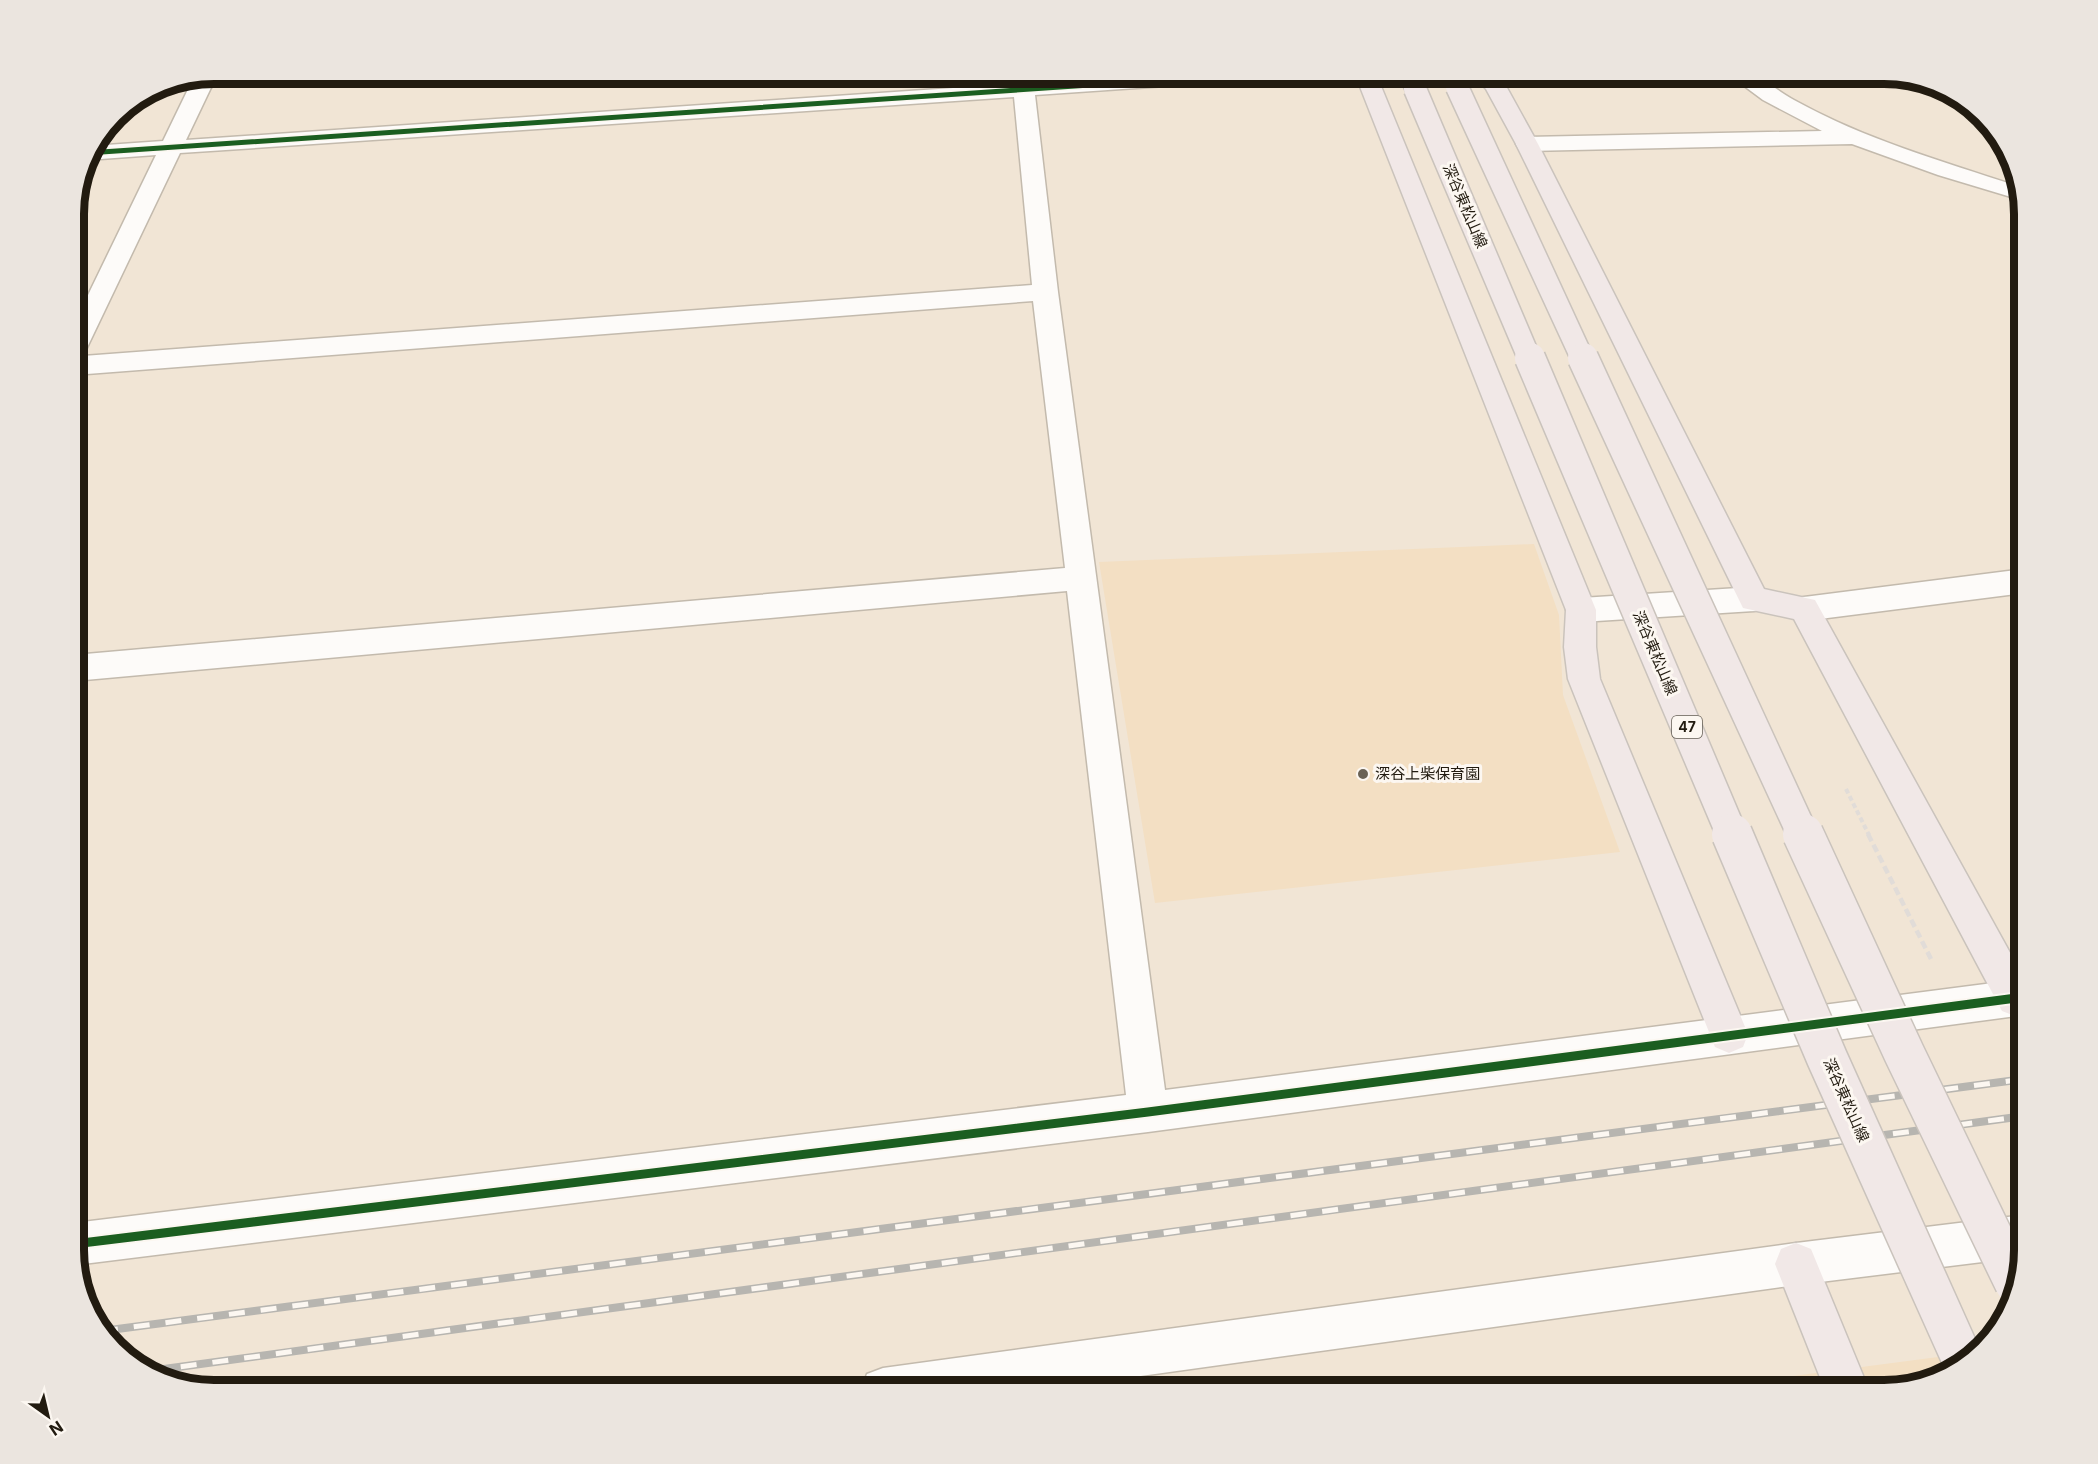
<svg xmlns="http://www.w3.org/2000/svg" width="2098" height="1464" viewBox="0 0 2098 1464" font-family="Inter,'Noto Sans JP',sans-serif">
	<rect width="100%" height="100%" fill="#f1e5d5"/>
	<path fill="#f3dfc3" d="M1534,544L1559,615L1563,695L1620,852L1155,903L1099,562Z
		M1976,1352L1954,1372L1885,1390H1687Z"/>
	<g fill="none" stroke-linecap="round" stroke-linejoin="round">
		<defs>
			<path id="minor" d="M214,74L217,75L186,140L1012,84V74H1032L1034,82L1166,74H1263L1260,78L1253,80L1035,95L1058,292L1165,1090L2024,979V1015L1148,1132L75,1265L74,1223L1126,1095L1067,591L74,681V655L1065,568L1033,301L74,375V324L156,155L87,160L88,152L92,146L163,141L194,77ZM1014,97L1032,285L83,356L180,153Z
				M1728,74C1759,71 1769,86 1794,100C1864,139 1941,161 2017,186L2021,200L1938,175L1852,144L1527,151L1519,149L1516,144L1519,139L1527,137L1822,131L1763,100Z
				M2024,569V593L1804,621L1793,618L1789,609L1793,600L1804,597Z
				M1754,587L1765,590L1769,599L1765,608L1754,611L1581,622L1570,619L1566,610L1570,601L1581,598Z
				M2024,1215L2023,1257L1796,1285L1040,1390H861L867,1374L883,1368L1796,1243Z"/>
			<path id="major" d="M1355,74H1376L1596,610V647L1600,679L1748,1034L1743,1047L1729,1053L1715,1047L1568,679L1564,647L1566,610Z
				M1398,74H1418L1426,89L1423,94L1415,95L1407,94Z
				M1472,74H1494L1506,86L1538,144L1764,589L1815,600L2024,978V1013L2015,1016L2002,1011L1794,619L1743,608L1516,144L1486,89Z
				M1796,1243L1811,1249L1869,1390H1825L1775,1264L1781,1249Z"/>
		</defs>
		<use href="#minor" stroke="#c3baad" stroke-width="3"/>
		<use href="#major" stroke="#cac3bc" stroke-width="3"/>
		<path stroke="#e1dcd8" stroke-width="4" stroke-dasharray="5 3" stroke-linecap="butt" d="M1846,789L1869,835"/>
		<path stroke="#e1dcd8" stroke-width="4.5" stroke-dasharray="8 4" stroke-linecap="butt" d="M1868,834L1931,959"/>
		<use href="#minor" fill="#fdfbf9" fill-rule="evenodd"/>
		<use href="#major" fill="#f1e8e7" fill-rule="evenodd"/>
		<defs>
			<path id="rail" d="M102,1331L2024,1079
				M149,1371L2024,1116"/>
		</defs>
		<use href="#rail" stroke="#b7b5b0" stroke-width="8"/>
		<use href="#rail" stroke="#fcf7f1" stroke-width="5" stroke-dasharray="16" stroke-linecap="butt"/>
		<defs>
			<path id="major-bridge-far2" d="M1457,87L1583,360
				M1415,89L1530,360"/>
			<path id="major-bridge-far1" d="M1530,358L1732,835
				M1583,358L1803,835"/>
			<path id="major-bridge" d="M1732,834L1827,1058L1964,1363
				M1803,834L1904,1053L2015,1283"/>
		</defs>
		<use href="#major-bridge-far2" stroke="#cac3bc" stroke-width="25" stroke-linecap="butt"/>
		<use href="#major-bridge-far1" stroke="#cac3bc" stroke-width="33" stroke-linecap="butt"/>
		<use href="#major-bridge" stroke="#cac3bc" stroke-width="43" stroke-linecap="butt"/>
		<use href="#major-bridge-far2" stroke="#f1e8e7" stroke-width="22"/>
		<use href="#major-bridge-far1" stroke="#f1e8e7" stroke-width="30"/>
		<use href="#major-bridge" stroke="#f1e8e7" stroke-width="40"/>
		<defs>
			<path id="cycleway-far1" d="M87,153L1253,74"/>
			<path id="cycleway" d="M74,1244L1148,1112L2024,997"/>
		</defs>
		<use href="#cycleway-far1" stroke="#fcf7f1" stroke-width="8"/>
		<use href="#cycleway" stroke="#fcf7f1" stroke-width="13"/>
		<use href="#cycleway-far1" stroke="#1b5e20" stroke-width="5"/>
		<use href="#cycleway" stroke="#1b5e20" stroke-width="9"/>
	</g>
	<circle fill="#6a6255" stroke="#fcf7f1" stroke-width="2" cx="1363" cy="774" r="6"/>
	<g text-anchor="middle" stroke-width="6" stroke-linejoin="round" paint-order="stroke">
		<rect fill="#fcf7f1" stroke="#635d54" stroke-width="1.5" x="1672" y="716" width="30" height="22" rx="4.5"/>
		<g font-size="14" font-weight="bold" fill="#221b10">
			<text x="1687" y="732">47</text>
		</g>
		<g font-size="15" fill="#221b10" stroke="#fcf7f1">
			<text transform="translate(1465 206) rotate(67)" y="5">深谷東松山線</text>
			<text transform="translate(1655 653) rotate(67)" y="5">深谷東松山線</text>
			<text transform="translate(1846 1100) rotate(66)" y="5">深谷東松山線</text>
		</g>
		<g font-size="15" fill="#221b10" stroke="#fcf7f1" text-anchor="start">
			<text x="1375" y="779">深谷上柴保育園</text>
		</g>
	</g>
	<path d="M0 0H2098V1464H0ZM214 84H1884A130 130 0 0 1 2014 214V1250A130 130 0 0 1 1884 1380H214A130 130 0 0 1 84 1250V214A130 130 0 0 1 214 84Z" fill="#ebe5df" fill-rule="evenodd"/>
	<path fill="none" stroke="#221b10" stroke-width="8" d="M214 84H1884A130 130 0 0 1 2014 214V1250A130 130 0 0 1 1884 1380H214A130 130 0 0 1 84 1250V214A130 130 0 0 1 214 84Z"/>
	<g transform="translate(48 1416) rotate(146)" stroke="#fcf7f1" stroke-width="4.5" paint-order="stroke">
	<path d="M0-4.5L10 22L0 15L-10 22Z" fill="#221b10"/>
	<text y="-9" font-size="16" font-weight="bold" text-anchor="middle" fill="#221b10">N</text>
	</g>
</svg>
